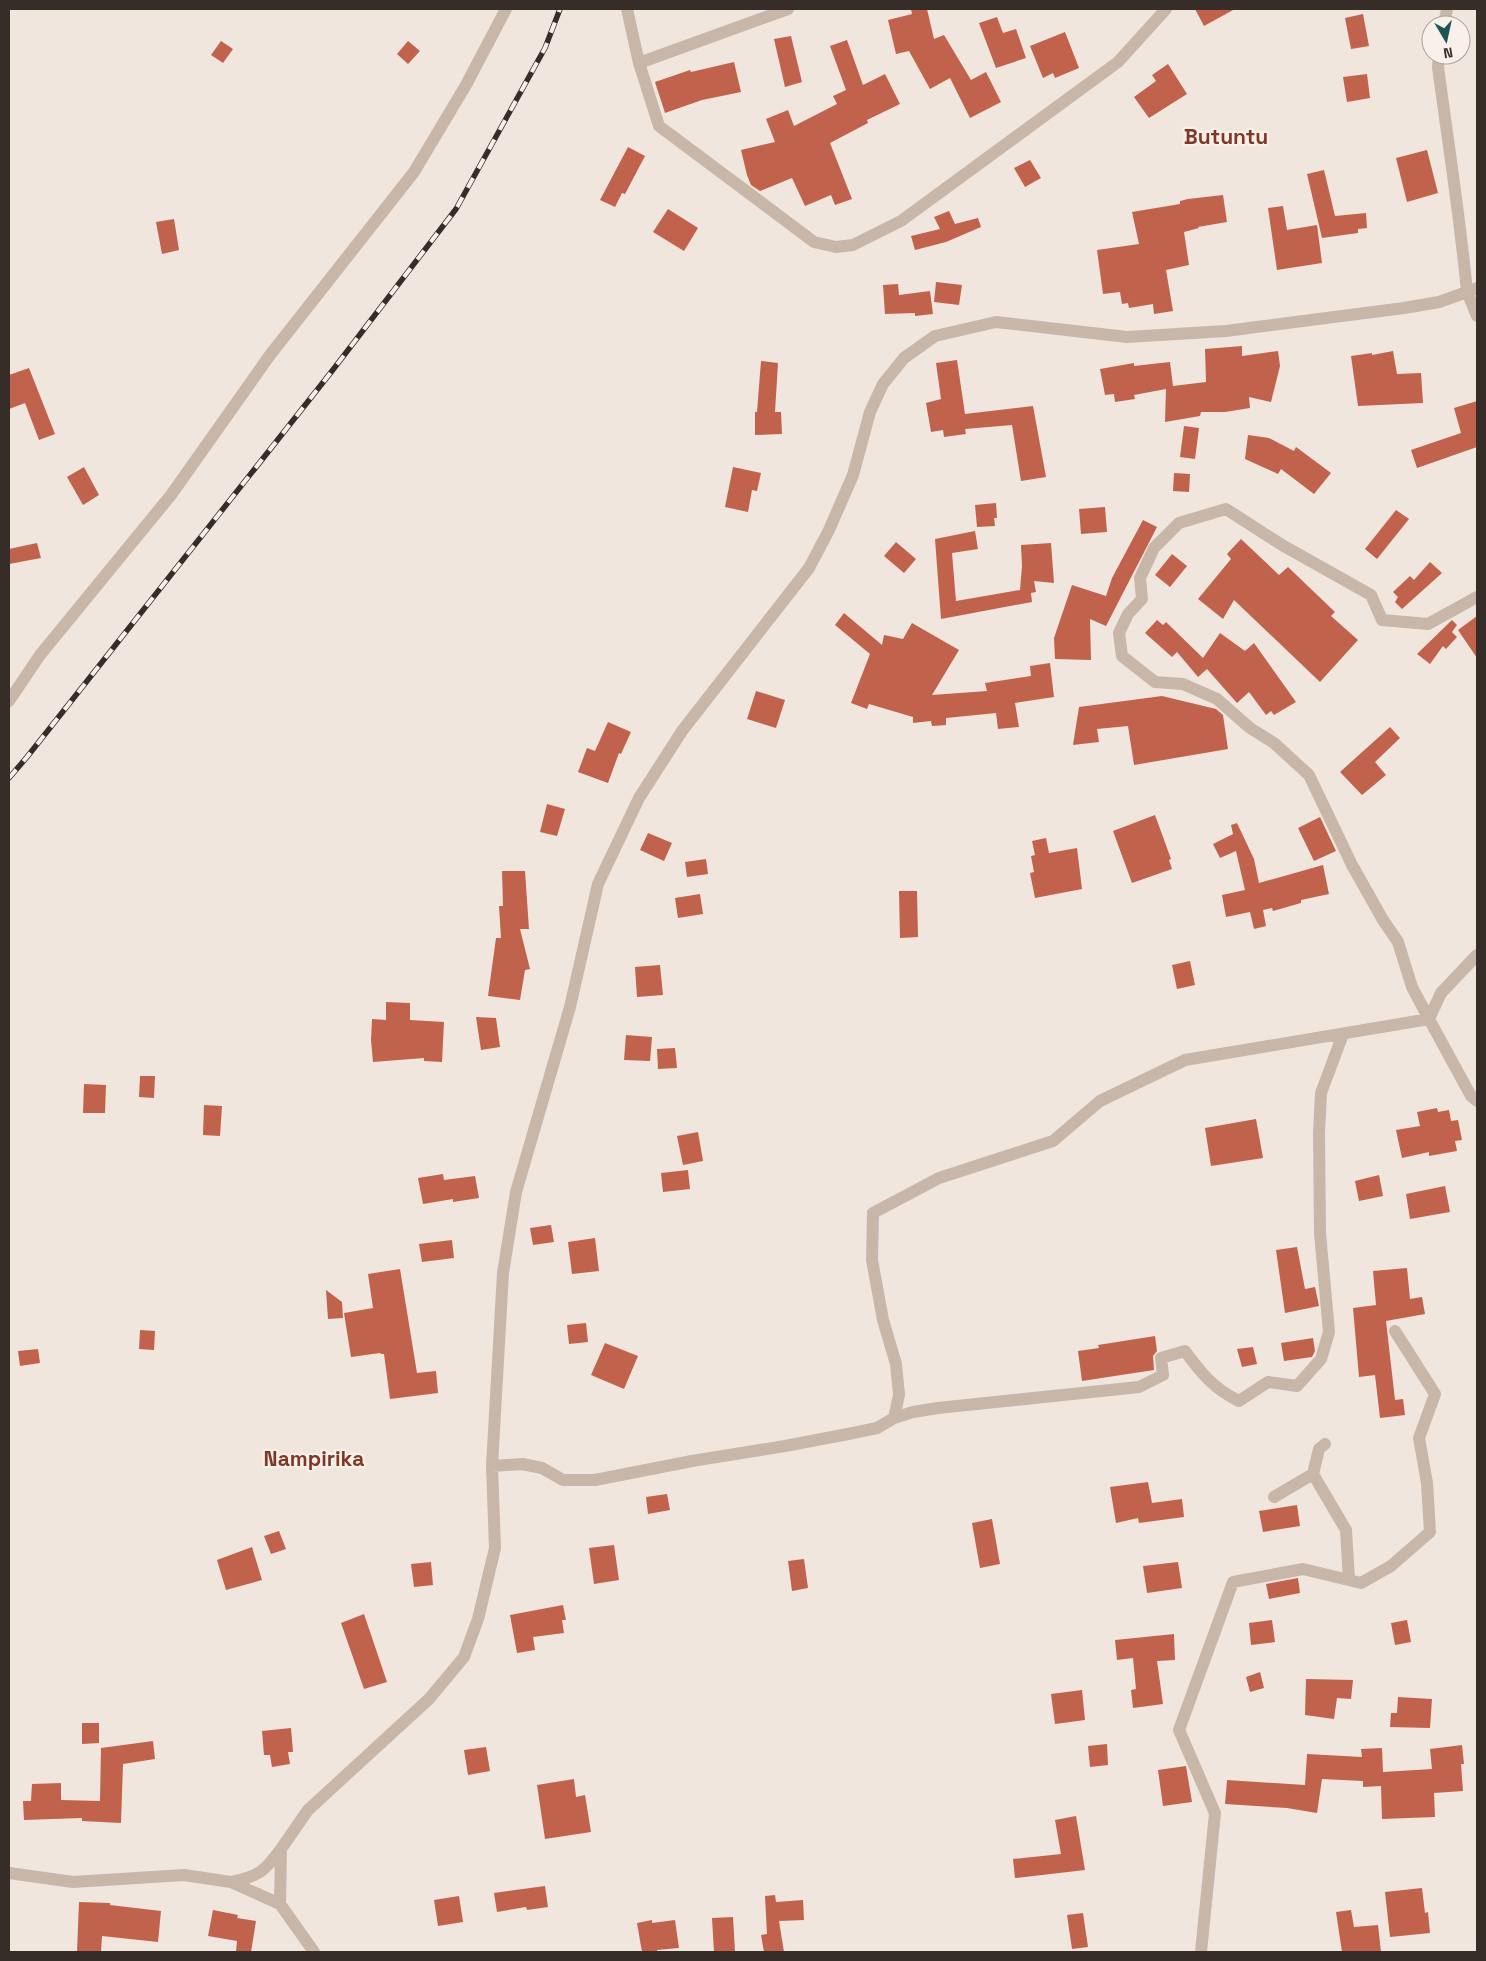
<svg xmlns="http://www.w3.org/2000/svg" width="1486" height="1961" viewBox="0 0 1486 1961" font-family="'Space Grotesk',sans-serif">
	<rect width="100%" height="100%" fill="#f1e6dd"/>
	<path fill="#c0624c" d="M911,9H927L934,39L944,35L971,80L986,72L1001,102L970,118L950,78L930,89L909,51L896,54L888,20L912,14Z
		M1195,9H1235L1204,26Z
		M1363,14L1369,46L1351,49L1345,18Z
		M997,17L1003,33L1016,29L1026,58L996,68L979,23Z
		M1065,32L1079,68L1055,78L1053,73L1043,78L1030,46Z
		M791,36L802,82L785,87L774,39Z
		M847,40L863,85L885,74L900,104L867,120L868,123L830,143L852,199L835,205L831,195L805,206L792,178L760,191L751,185L747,175L741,150L775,142L766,119L788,110L794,126L837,104L833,96L846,90L830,46Z
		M221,41L233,49L223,63L211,55Z
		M408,41L420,51L408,64L397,54Z
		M734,62L741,92L702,100L665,113L655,82L690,70L691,72Z
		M1168,64L1187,94L1149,118L1134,97L1156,81L1152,75Z
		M1367,74L1370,98L1347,102L1343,77Z
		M628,147L645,156L625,194L622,193L615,207L600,200Z
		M1427,150L1438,193L1407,202L1396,158Z
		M1030,160L1041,178L1025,187L1014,168Z
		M1324,170L1335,216L1366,213L1367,228L1358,229V233L1322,238L1307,174Z
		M1223,195L1227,222L1198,227L1199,228L1184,232L1189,265L1166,270L1173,311L1154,314L1153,304L1129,308L1128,303L1122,304L1120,292L1103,294L1097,250L1139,244L1132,212L1180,204V201L1188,199Z
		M1283,206L1287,230L1317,225L1322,263L1277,270L1268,208Z
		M668,209L698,228L684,251L653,232Z
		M949,211L955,224L978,218L981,227L946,242L915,250L911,236L940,229L934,217Z
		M174,219L179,250L162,254L156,222Z
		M936,282L962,285L959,305L934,302Z
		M898,284L899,295L930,291L933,314L915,316V313L885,314L883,285Z
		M1242,346V356L1278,351L1280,366L1271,402L1249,397L1250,408L1225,412H1201L1200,416L1165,422L1166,389L1134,395L1135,399L1115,402L1114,394L1105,395L1100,369L1134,363V366L1170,362L1173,386L1206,382L1205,349Z
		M1393,351L1397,374L1421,373L1423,403L1358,406L1351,356L1372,353V355Z
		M957,360L965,414L1033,406L1046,477L1021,481L1012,425L965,429L966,434L944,437L943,430L931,432L926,403L941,399L936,363Z
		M761,361L778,363L775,412H781L782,434L755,435V412H757Z
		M29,368L55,434L39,440L25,403L9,409V375Z
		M1477,401V447L1417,468L1411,450L1461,433L1454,408Z
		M1184,426L1199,428L1195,459L1180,457Z
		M1248,435L1269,438L1294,451L1296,447L1331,473L1314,494L1281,469L1278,474L1245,459Z
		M84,467L99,495L83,505L67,477Z
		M733,467L761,473L757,491L752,490L748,512L725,507Z
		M1174,473L1190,474L1189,492L1173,491Z
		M996,503L997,518H994L995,526L977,527L975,505Z
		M1105,507L1107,532L1081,534L1079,509Z
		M1396,510L1409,519L1377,559L1365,549Z
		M1143,520L1157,527L1106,626L1090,619L1091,660L1055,659L1054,638L1072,585L1106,596L1112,578Z
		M975,531L978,549L952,553L956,601L1020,590L1022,566L1021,545L1051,543L1054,583L1034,581L1036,592L1031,593L1032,602L941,619L935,539Z
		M1241,539L1279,575L1288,567L1335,612L1331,616L1358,640L1320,682L1234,600L1223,619L1198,599L1231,559L1227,554Z
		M896,542L916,559L904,573L884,556Z
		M37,543L41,558L9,564V549Z
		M1172,554L1187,566L1170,587L1155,575Z
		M1430,562L1442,573L1402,609L1395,602L1398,597L1393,592L1410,576L1414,580Z
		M844,613L882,645L884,635L903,639L912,623L959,650L932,695L987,691L985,683L1031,676L1030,666L1050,663L1054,697L1015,703L1019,727L998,729L996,713L946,718V725L932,726L931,721L913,723V717L869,704L867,709L851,703L870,654L835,625Z
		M1477,616V658L1458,630Z
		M1157,620L1163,625L1166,622L1203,658L1220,633L1245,651L1254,643L1296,702L1274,715L1271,711L1266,715L1249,692L1237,703L1207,669L1198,677L1177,652L1172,657L1145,633Z
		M1452,620L1457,625L1452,632L1457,637L1446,649L1443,646L1430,664L1417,654Z
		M756,691L785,700L776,728L747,719Z
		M1162,696L1216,709L1223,715L1228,749L1134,765L1128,726L1097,729L1099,742L1073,745L1079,707Z
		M608,722L631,732L621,754L619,753L608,783L578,772L587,748L595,751Z
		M1390,727L1400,738L1375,762L1386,775L1362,795L1340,772Z
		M547,804L565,809L557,836L540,832Z
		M1155,815L1171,859L1169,860L1172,869L1132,883L1113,831Z
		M1320,817L1336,851L1314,861L1298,828Z
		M1237,823L1254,859L1259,883L1323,865L1329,894L1301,900V903L1273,911L1272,908L1263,910L1266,926L1254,929L1250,912L1226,917L1222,895L1245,890L1236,851L1220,858L1213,844L1233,834L1231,825Z
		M648,833L672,843L664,861L640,850Z
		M1046,838L1049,853L1077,848L1082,889L1035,898L1030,873L1034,872L1031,856L1035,855L1032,841Z
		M706,859L708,874L687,877L685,862Z
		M502,871H525L529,929H520L530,969L525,970L520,1000L488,996L496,938H501L499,906H503Z
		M899,891H917L918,937L900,938Z
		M700,894L703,914L678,918L675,898Z
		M1190,961L1195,985L1177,989L1172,965Z
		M660,965L663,995L637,997L635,967Z
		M386,1002L410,1003V1020L444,1022L442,1062L424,1061V1058L373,1062L371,1040L372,1019L386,1020Z
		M476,1017L496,1018L500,1047L481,1050Z
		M626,1035L652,1037L650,1061L624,1060Z
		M675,1048L677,1068L658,1069L657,1049Z
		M140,1076H155L154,1098L139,1097Z
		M84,1084L106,1085L105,1113H83Z
		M204,1105L222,1106L220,1136L203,1135Z
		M1437,1108L1438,1112L1449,1110L1451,1121L1458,1120L1462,1140L1455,1141L1457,1151L1429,1156V1152L1402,1158L1396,1130L1420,1126L1417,1112Z
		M1256,1119L1263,1158L1211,1166L1205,1128Z
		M698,1132L703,1161L683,1165L677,1136Z
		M688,1170L690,1189L663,1192L661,1173Z
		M443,1174L444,1180L475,1176L479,1198L453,1202V1199L423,1204L418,1178Z
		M1379,1175L1383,1196L1359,1201L1355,1181Z
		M1445,1186L1450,1212L1410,1219L1406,1194Z
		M551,1225L554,1242L533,1245L530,1228Z
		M595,1238L599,1271L572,1274L568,1242Z
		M452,1240L454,1258L422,1262L419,1244Z
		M1297,1247L1305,1289L1315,1287L1319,1306L1285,1313L1276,1250Z
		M1407,1268L1410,1299L1422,1297L1425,1314L1386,1321L1395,1400L1403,1399L1405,1415L1380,1418L1375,1375L1359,1377L1353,1308L1376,1305L1373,1271Z
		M400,1269L417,1373L436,1371L438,1393L390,1399L384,1354H381L380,1353L351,1357L344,1313L373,1308L368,1274Z
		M326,1290L342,1302L343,1318L328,1319Z
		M586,1323L588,1342L569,1344L567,1325Z
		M140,1330L155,1331L154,1350L139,1349Z
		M1155,1336L1157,1351L1153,1356L1154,1370L1082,1381L1078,1351L1099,1348L1098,1345Z
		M1313,1338L1315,1351L1312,1357L1284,1361L1281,1343Z
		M605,1343L638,1356L624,1389L591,1375Z
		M1253,1347L1257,1364L1242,1367L1237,1349Z
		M38,1349L40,1363L20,1366L18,1351Z
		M1148,1482L1152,1503L1182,1499L1184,1517L1139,1523L1138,1518L1116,1523L1110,1487Z
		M667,1494L670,1510L648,1514L646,1497Z
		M1297,1505L1300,1526L1263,1532L1259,1511Z
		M992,1519L1000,1564L980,1568L972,1523Z
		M279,1531L286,1549L271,1554L264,1536Z
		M614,1545L619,1580L594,1584L589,1548Z
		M252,1547L262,1580L226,1590L217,1560Z
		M804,1559L808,1588L792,1591L788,1561Z
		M431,1562L433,1585L414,1587L411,1564Z
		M1178,1562L1182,1588L1147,1593L1143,1566Z
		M1298,1578L1300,1593L1269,1599L1266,1584Z
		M563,1605L566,1620H562L564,1633L533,1637L535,1650L517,1653L510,1615Z
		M364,1614L387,1682L364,1689L341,1623Z
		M1272,1620L1275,1642L1251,1645L1249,1623Z
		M1407,1620L1411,1642L1395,1645L1391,1623Z
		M1174,1634L1175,1660L1157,1661L1163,1704L1133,1708L1131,1690L1136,1689L1133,1658L1117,1660L1115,1640Z
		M1260,1672L1264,1688L1250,1692L1246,1677Z
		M1306,1679L1353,1680L1351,1699L1337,1698L1334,1719L1305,1715Z
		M1082,1690L1085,1720L1055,1724L1051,1694Z
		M1398,1697L1432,1699L1430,1728L1390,1727L1391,1713H1397Z
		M82,1723H99V1743L82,1744Z
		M291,1728L293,1752H288L290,1764L272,1767L270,1755H264L262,1731Z
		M153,1741L155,1759L123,1764L121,1823L82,1821V1818L24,1820L23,1801H31L32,1784L61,1783V1800L100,1801L101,1748Z
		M1107,1744L1108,1765L1090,1767L1088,1746Z
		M1462,1745L1464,1764H1461L1463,1791L1434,1793L1435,1817L1382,1819L1381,1786L1363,1787V1781L1322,1779L1317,1813L1287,1808L1225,1804L1227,1780L1305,1785L1307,1754L1362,1757L1361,1749L1382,1748L1383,1772L1432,1769L1430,1749Z
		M486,1747L490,1771L468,1775L464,1750Z
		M1186,1766L1192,1802L1163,1806L1158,1770Z
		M574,1779L576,1797L585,1795L591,1832L545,1839L537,1785Z
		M1076,1816L1085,1870L1015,1878L1013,1859L1061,1854L1055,1820Z
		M545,1886L548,1907L527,1910L526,1907L497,1912L494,1893Z
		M1422,1888L1425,1913L1428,1912L1430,1933L1390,1937L1385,1892Z
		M775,1895L776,1902L803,1900L804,1920L779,1921L784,1952H764L761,1935L767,1934L765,1896Z
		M459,1896L463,1922L438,1926L434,1900Z
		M79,1902L110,1903V1905L161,1911L158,1942L102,1936L101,1952H77Z
		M213,1910L238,1915L237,1918L256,1921L251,1952H236L237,1941L208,1936Z
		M1351,1910L1354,1927L1378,1925L1381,1952H1342L1336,1912Z
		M1083,1913L1088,1947L1072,1949L1067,1915Z
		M733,1917L735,1951L714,1952L712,1918Z
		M652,1920V1923L675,1920L679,1948L657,1950V1952H642L637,1923Z"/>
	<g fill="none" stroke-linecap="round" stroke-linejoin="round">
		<path stroke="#c8b6a9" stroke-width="12" d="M627,9L639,63L659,126L814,242L836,247L853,245L901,221L1118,62L1166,9
			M1444,25L1447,9
			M639,63L788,9
			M1477,288L1467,292L1477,316
			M9,701L40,655L171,495L270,355L414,172L466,85L506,9
			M1477,955L1441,993L1429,1019L1471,1096L1477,1101
			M894,1418L913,1412L938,1408L1139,1387L1163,1375L1161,1358L1185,1351C1201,1373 1214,1389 1239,1401L1268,1382L1297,1386L1321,1359L1329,1332L1320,1233L1319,1133L1321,1093L1343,1034
			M492,1466L522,1464L542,1468L563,1480H595L692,1461L785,1446L848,1434L877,1428L894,1418L899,1395L896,1364L883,1320L872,1260L873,1213L939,1178L1053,1141L1100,1101L1185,1060L1429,1019L1412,987L1398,942L1383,920L1352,865L1309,775L1274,743L1250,728L1217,699L1183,684L1155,682L1122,656L1119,633L1128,614L1142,599L1140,578L1154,548L1179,523L1226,509L1282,545L1371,595L1382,620L1428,624L1477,597
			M1313,1474L1319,1449L1325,1444
			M1274,1497L1313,1474L1346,1530L1349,1580
			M9,1873L73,1882L184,1875L231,1882L280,1904L314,1952
			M231,1882C259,1876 264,1872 281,1849
			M280,1904L281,1849L308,1810L429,1699L464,1657L478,1619L495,1548L492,1466L503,1273L516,1192L570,1007L598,884L639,798L682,731L809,568L829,530L853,475L870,412L883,384L904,358L935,336L996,322L1127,337L1226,331L1404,308L1439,302L1467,292C1460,217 1448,142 1438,67L1439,55
			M1201,1952L1215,1813L1179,1730L1233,1582L1303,1569L1361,1583L1391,1566L1430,1532L1427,1483L1419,1438L1435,1394L1395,1331"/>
		<defs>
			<path id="rail" d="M9,778L27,757L332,371L456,209L545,48L560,9"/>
		</defs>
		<use href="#rail" stroke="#362c28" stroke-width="5.5"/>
		<use href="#rail" stroke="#f9f1e9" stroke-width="4" stroke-dasharray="11" stroke-linecap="butt"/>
	</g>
	<g text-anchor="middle" stroke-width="4.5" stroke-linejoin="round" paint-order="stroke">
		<g font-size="21" font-weight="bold" fill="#813726" stroke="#f9f1e9">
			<text x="1226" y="144">Butuntu</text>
			<text x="314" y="1466">Nampirika</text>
		</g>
	</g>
	<rect width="1486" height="1961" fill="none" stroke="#362c28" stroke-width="20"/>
	<g transform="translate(1446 40) rotate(171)"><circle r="24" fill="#f9f1e9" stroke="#aba29c"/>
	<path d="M0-4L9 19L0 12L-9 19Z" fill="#205555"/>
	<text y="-8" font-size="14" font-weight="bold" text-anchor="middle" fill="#362c28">N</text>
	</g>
</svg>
